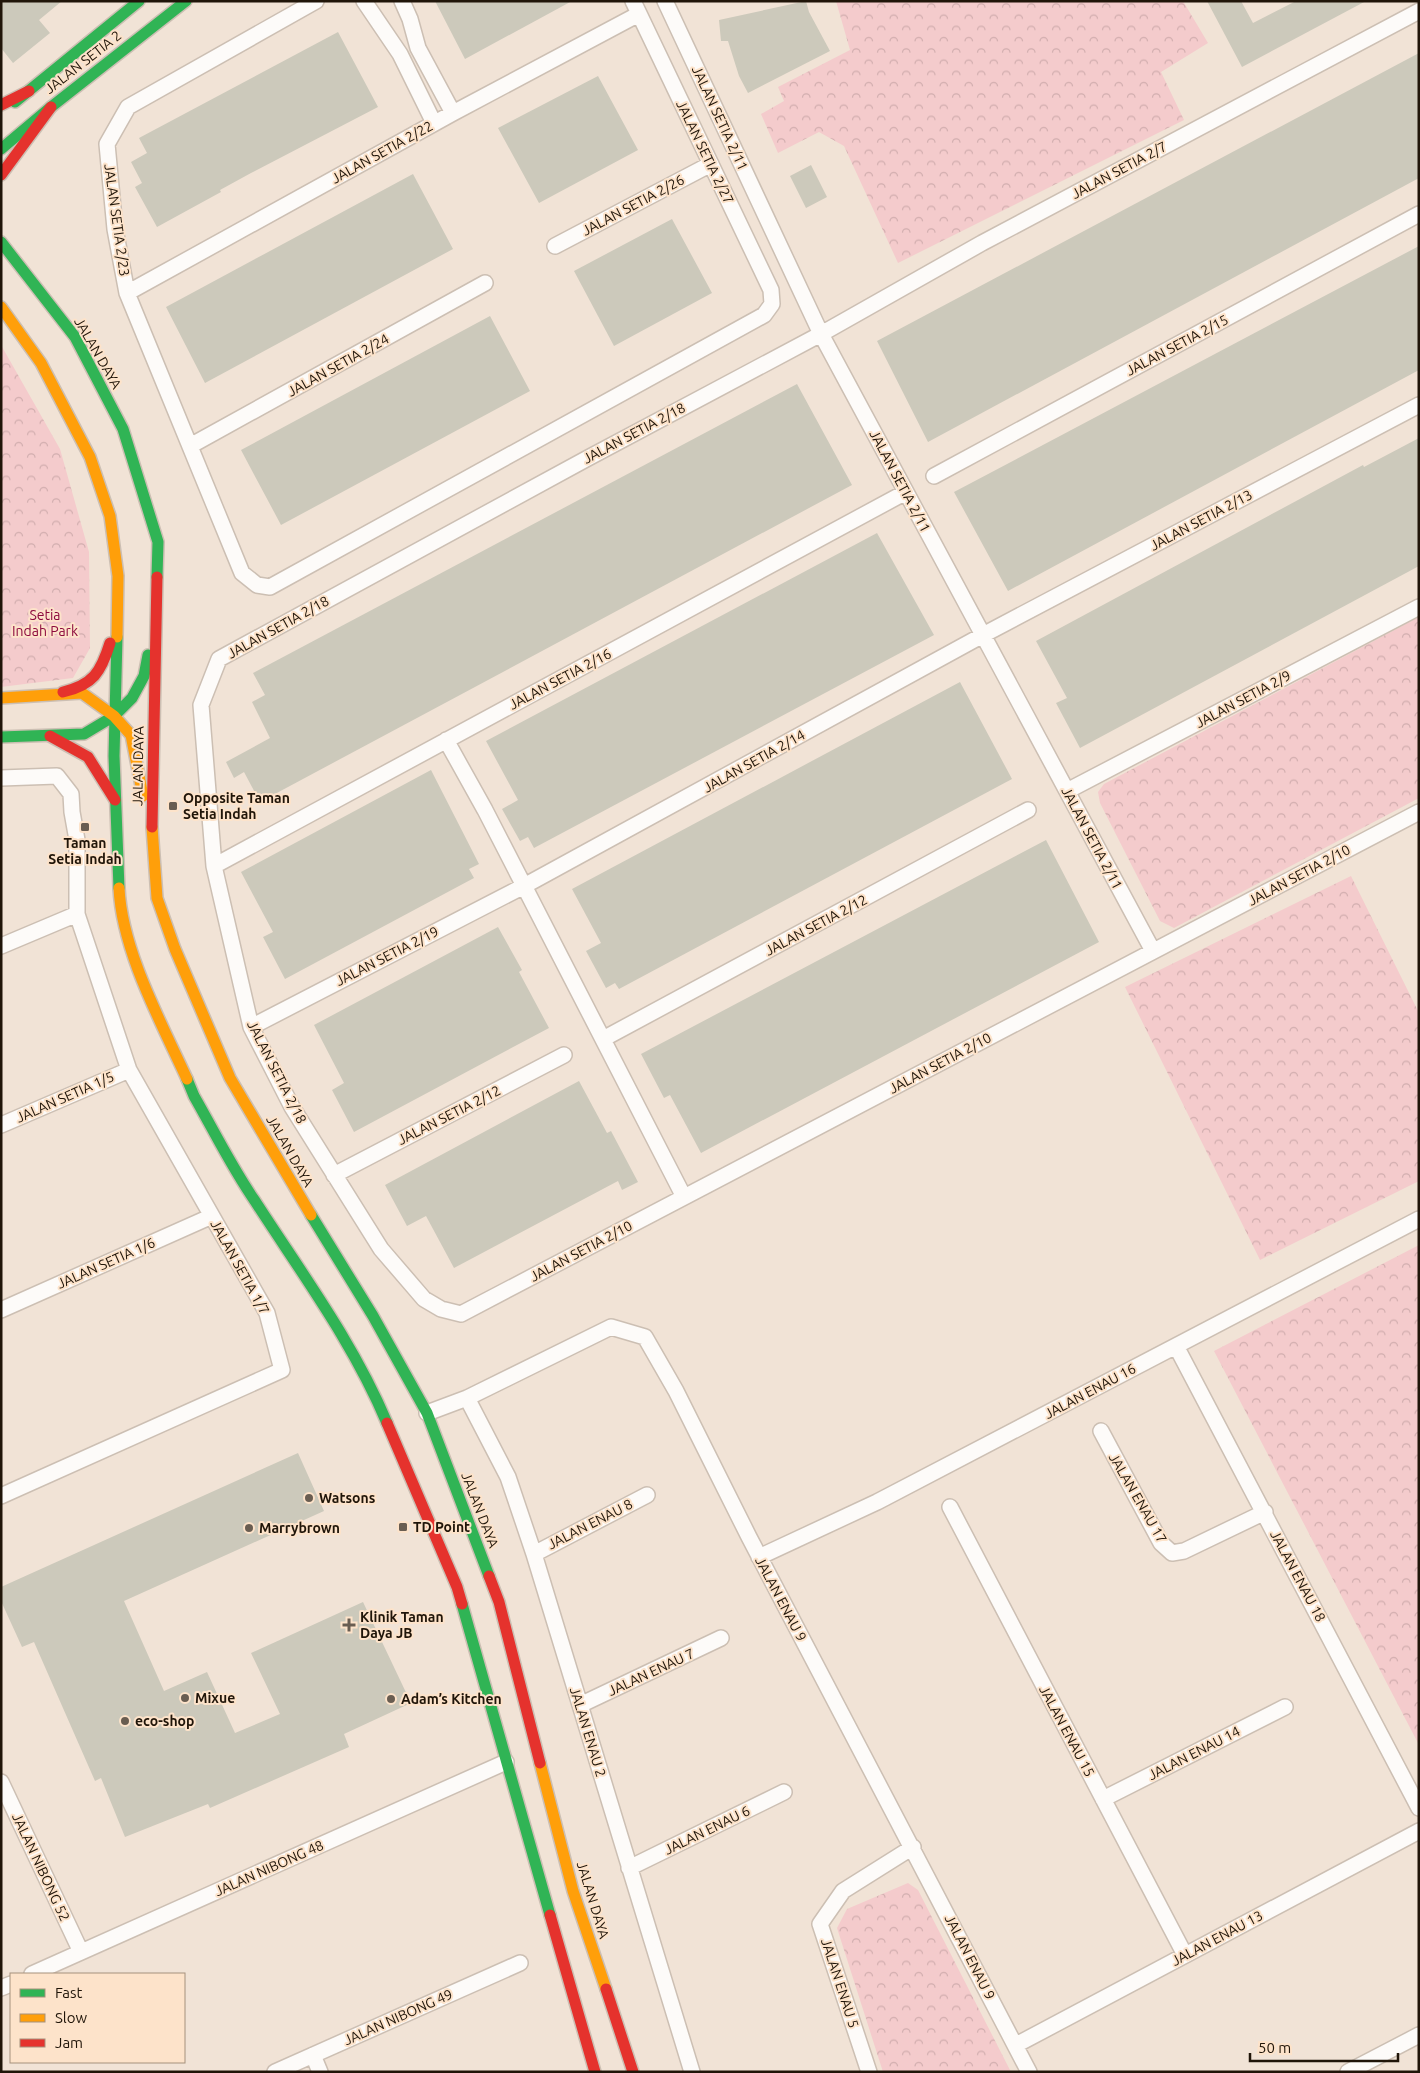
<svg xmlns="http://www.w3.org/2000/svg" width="1420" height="2073" viewBox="0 0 1420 2073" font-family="Ubuntu,sans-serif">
	<defs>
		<pattern id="forest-crowns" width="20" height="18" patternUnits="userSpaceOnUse" patternTransform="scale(1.25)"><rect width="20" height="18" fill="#f4cbcc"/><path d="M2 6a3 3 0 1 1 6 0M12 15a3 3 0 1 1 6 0" fill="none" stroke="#d1adae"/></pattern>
	</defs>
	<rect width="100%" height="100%" fill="#f1e3d6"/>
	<path fill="url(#forest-crowns)" d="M836,1H1183L1208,43L1161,72L1184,120L898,263L844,146L819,132L778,153L761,114L784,101L778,87L850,50Z
		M1,345L60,449L89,552L90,648L73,678L1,687Z
		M1419,617V798L1174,928L1160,921L1100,803L1098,792L1104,784Z
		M1351,876L1419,1013V1181L1260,1260L1125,987Z
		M1419,1245V1745L1214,1351Z
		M908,1883L918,1890L1011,2072H883L837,1928L847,1909Z"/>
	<path fill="#ccc9bb" d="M1,1H62L39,20L50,33L13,63L1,48Z
		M435,1H572L465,59Z
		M806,1L809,12L830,51L748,93L739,76L728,41H721L719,20Z
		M1207,1H1241L1253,23L1296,1H1366L1242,67Z
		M338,32L378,107L251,173L220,190L221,192L157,227L135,187L142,183L131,162L147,153L139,138Z
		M1419,53V178L928,442L877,341Z
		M598,76L638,150L539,203L498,128Z
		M811,165L827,197L806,208L790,176Z
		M413,174L453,249L205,383L166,307Z
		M672,219L712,293L614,346L574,271Z
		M1419,246V370L1008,591L954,492Z
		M490,316L530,391L281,525L241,450Z
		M797,384L852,485L260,802L244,772L234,778L226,762L270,738L252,702L265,695L253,673Z
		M1419,438V566L1080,748L1056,703L1067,698L1036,641L1363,465L1364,467Z
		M877,533L934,635L534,848L528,837L520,841L502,809L518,800L486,741Z
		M960,682L1012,779L619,989L615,983L606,988L586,951L601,943L572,889Z
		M431,770L479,864L469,869L474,878L285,979L263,937L273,932L241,872Z
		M1046,840L1099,942L701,1153L670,1095L664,1098L641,1054Z
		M498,927L522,970L519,972L549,1028L354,1132L332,1090L344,1083L314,1025Z
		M579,1081L607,1133L611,1131L638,1182L622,1190L618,1181L454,1268L426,1216L407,1226L385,1185Z
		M298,1453L324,1511L124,1601L164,1691L207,1672L235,1733L280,1714L251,1653L363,1602L411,1703L344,1734L349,1747L210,1808L208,1804L125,1837L101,1778L95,1781L34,1642L22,1647L1,1601V1587Z"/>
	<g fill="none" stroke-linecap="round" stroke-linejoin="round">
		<defs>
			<path id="street" d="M316,1L128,107L107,144L115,229L127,293L242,573L257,585L270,587L764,315L772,304L771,290L633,1
				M364,1L400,54L434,123
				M402,1L410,19L418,48L453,113
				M665,1L821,334L1153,951
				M1419,11L982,243L821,334L588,458L219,659L201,705L214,866L251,1027L292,1107L381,1249L424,1299L441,1309L461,1314L1419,812
				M555,246L711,164
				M127,293L453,113L639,14
				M190,446L485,283
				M934,476L1419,214
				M446,740L485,810L684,1197
				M1,778L57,776L71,794L72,812L77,840V914L129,1070L267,1313L282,1370L1,1496
				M1067,791L1419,607
				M214,866L906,492
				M1,946L77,914
				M251,1027L524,886L983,635L1419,405
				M603,1039L1028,810
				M1,1125L129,1070
				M334,1175L564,1055
				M1,1310L212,1216
				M1176,1346L1419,1808
				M467,1398L508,1477L534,1554L692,2072
				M427,1413L467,1398L611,1327L645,1337L676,1391L749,1537L1029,2072
				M1101,1431L1161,1543L1172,1553L1184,1551L1265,1512
				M950,1507L1185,1955
				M534,1554L647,1495
				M759,1557L877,1502L1419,1219
				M580,1705L721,1638
				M1,1782L81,1952
				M1103,1799L1285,1707
				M629,1868L784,1792
				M32,1974L506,1762
				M1,1988L11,1984
				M1016,2045L1419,1831
				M313,2055L320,2072
				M275,2072L520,1963
				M869,2072L820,1924L843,1891L913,1847
				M1348,2072L1419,2035"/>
			<path id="fast" d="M15,102L139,1
				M1,149L51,107L186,1
				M1,242L75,337L123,429L158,542L157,577
				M117,637L114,756L119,888
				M1,737L84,734L114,716L132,698L144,676L148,655
				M187,1079L194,1096C214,1131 232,1168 255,1201C302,1274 353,1342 387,1423
				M311,1215L373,1316L427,1413L489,1576
				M462,1604L550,1915"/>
			<path id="slow" d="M1,307L41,363L90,457L110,516L118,576L117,637
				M1,698L82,693L114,716L131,735L143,796
				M152,827L157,898L175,949L230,1078L311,1215
				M119,888C122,951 161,1022 187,1079
				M540,1763L573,1891L606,1989"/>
			<path id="jam" d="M1,105L29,91
				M1,175L51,107
				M63,692C93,685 101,672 110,643
				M50,736L88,757L115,800
				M152,827L157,577
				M387,1423L457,1587L462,1604
				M489,1576L499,1602L540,1763
				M550,1915L595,2072
				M606,1989L633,2072"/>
		</defs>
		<use href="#street" stroke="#ccbfb3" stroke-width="18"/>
		<use href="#fast" stroke="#ccbfb3" stroke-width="14"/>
		<use href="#slow" stroke="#ccbfb3" stroke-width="14"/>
		<use href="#jam" stroke="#ccbfb3" stroke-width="14"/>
		<use href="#street" stroke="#fdfbf9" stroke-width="15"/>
		<use href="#fast" stroke="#30b455" stroke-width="11"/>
		<use href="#slow" stroke="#ff9f0a" stroke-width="11"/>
		<use href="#jam" stroke="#e5322d" stroke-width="11"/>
	</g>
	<g fill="#695d51" stroke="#fde3ca" stroke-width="2">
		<rect x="168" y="801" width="10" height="10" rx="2.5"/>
		<rect x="80" y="822" width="10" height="10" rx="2.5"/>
		<circle cx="309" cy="1498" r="5"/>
		<rect x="398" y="1522" width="10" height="10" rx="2.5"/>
		<circle cx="249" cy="1528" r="5"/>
		<path d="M346.5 1617.5h5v5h5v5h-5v5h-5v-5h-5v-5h5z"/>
		<circle cx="185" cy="1698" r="5"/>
		<circle cx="391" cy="1699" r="5"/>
		<circle cx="125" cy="1721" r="5"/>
	</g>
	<g text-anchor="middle" stroke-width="4" stroke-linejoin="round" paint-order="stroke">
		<g font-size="14" fill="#201509" stroke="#fde3ca">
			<text transform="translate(83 62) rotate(-38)" y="5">JALAN SETIA 2</text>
			<text transform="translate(720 118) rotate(65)" y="5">JALAN SETIA 2/11</text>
			<text transform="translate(382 152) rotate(-29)" y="5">JALAN SETIA 2/22</text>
			<text transform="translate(705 152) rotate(64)" y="5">JALAN SETIA 2/27</text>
			<text transform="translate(1119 170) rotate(-28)" y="5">JALAN SETIA 2/7</text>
			<text transform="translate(633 205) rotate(-28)" y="5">JALAN SETIA 2/26</text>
			<text transform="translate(117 220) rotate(82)" y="5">JALAN SETIA 2/23</text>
			<text transform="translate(1177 345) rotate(-28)" y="5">JALAN SETIA 2/15</text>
			<text transform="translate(98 353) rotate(60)" y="5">JALAN DAYA</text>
			<text transform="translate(338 365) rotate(-29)" y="5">JALAN SETIA 2/24</text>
			<text transform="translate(634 433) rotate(-28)" y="5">JALAN SETIA 2/18</text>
			<text transform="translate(900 481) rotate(62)" y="5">JALAN SETIA 2/11</text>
			<text transform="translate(1201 520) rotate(-28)" y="5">JALAN SETIA 2/13</text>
			<text transform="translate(278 627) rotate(-29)" y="5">JALAN SETIA 2/18</text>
			<text transform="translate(560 679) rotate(-28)" y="5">JALAN SETIA 2/16</text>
			<text transform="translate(1243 699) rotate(-28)" y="5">JALAN SETIA 2/9</text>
			<text transform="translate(754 761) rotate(-29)" y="5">JALAN SETIA 2/14</text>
			<text transform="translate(138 766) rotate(-89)" y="5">JALAN DAYA</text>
			<text transform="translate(1092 838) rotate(62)" y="5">JALAN SETIA 2/11</text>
			<text transform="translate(1299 875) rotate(-28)" y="5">JALAN SETIA 2/10</text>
			<text transform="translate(816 925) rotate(-28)" y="5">JALAN SETIA 2/12</text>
			<text transform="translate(387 956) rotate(-27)" y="5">JALAN SETIA 2/19</text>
			<text transform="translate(940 1063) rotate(-28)" y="5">JALAN SETIA 2/10</text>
			<text transform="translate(277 1072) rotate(63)" y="5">JALAN SETIA 2/18</text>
			<text transform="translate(65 1097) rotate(-24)" y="5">JALAN SETIA 1/5</text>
			<text transform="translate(449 1115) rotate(-27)" y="5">JALAN SETIA 2/12</text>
			<text transform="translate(290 1151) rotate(60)" y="5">JALAN DAYA</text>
			<text transform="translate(581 1251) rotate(-28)" y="5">JALAN SETIA 2/10</text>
			<text transform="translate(106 1263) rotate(-24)" y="5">JALAN SETIA 1/6</text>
			<text transform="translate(240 1267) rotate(61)" y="5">JALAN SETIA 1/7</text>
			<text transform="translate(1090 1391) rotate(-28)" y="5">JALAN ENAU 16</text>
			<text transform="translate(1138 1498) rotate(60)" y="5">JALAN ENAU 17</text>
			<text transform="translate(480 1510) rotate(69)" y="5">JALAN DAYA</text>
			<text transform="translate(590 1524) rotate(-27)" y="5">JALAN ENAU 8</text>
			<text transform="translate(1298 1576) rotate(62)" y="5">JALAN ENAU 18</text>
			<text transform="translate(781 1599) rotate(62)" y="5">JALAN ENAU 9</text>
			<text transform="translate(651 1672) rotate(-25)" y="5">JALAN ENAU 7</text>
			<text transform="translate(1067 1731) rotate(62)" y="5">JALAN ENAU 15</text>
			<text transform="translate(588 1732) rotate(73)" y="5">JALAN ENAU 2</text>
			<text transform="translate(1194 1753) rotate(-27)" y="5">JALAN ENAU 14</text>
			<text transform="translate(707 1830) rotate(-26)" y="5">JALAN ENAU 6</text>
			<text transform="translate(41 1867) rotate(65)" y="5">JALAN NIBONG 52</text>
			<text transform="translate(269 1868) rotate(-24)" y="5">JALAN NIBONG 48</text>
			<text transform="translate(593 1900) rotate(73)" y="5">JALAN DAYA</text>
			<text transform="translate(1217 1938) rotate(-28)" y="5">JALAN ENAU 13</text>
			<text transform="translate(970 1957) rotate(63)" y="5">JALAN ENAU 9</text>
			<text transform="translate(840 1983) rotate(72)" y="5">JALAN ENAU 5</text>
			<text transform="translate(398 2017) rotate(-24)" y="5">JALAN NIBONG 49</text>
		</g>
		<g font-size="14" fill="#8c093d" stroke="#fde3ca">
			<text x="45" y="620">Setia<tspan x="45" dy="16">Indah Park</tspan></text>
		</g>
		<g font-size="14" font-weight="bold" fill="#201509" stroke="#fde3ca" text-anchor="start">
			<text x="183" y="803">Opposite Taman<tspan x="183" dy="16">Setia Indah</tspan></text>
			<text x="85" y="848" text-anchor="middle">Taman<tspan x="85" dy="16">Setia Indah</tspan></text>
			<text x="319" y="1503">Watsons</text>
			<text x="413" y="1532">TD Point</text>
			<text x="259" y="1533">Marrybrown</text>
			<text x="360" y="1622">Klinik Taman<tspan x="360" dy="16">Daya JB</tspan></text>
			<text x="195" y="1703">Mixue</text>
			<text x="401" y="1704">Adam’s Kitchen</text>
			<text x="135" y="1726">eco-shop</text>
		</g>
	</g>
	<rect width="1420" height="2073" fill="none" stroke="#201509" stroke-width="5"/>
	<rect x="10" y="1973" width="175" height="90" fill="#fde3ca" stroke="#a5917d"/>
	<rect x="20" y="1989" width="25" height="8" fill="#30b455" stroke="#a5917d"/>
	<text x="55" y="1998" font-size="15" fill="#201509">Fast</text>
	<rect x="20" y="2014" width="25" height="8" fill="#ff9f0a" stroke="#a5917d"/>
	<text x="55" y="2023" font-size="15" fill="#201509">Slow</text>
	<rect x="20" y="2039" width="25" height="8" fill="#e5322d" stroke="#a5917d"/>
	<text x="55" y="2048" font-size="15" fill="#201509">Jam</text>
	<path d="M1250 2053v8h148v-8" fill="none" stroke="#201509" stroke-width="2.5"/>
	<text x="1258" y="2053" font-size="15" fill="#201509" stroke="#fde3ca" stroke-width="4" paint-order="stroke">50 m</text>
</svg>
